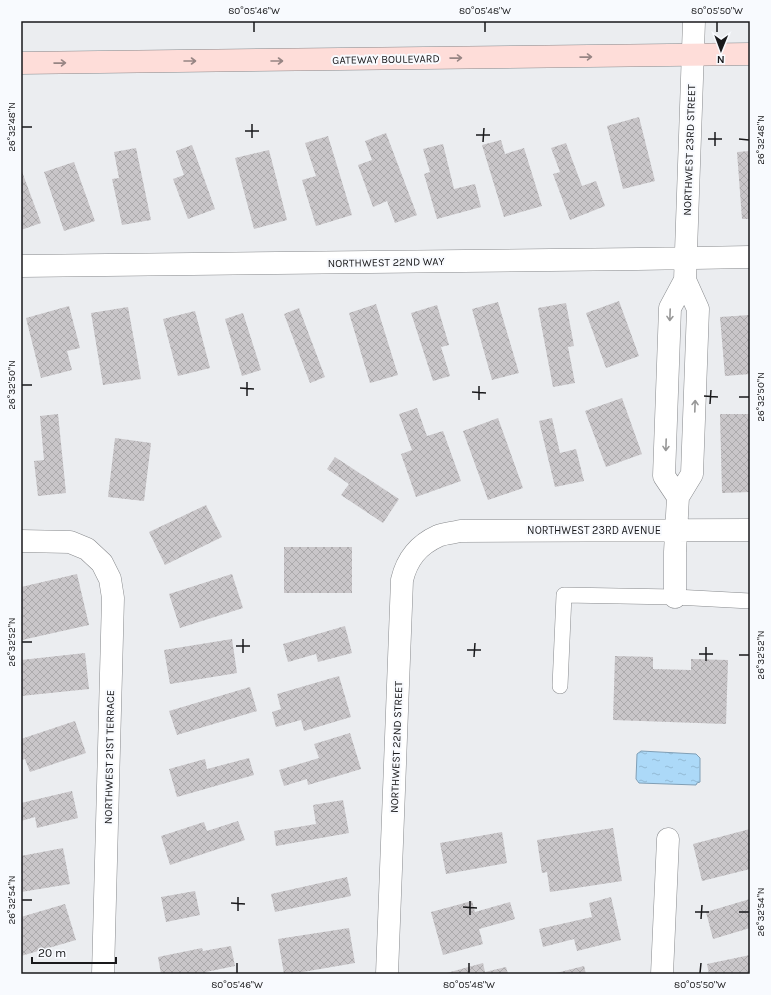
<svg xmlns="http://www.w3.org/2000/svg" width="771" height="995" viewBox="0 0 771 995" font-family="Karla,sans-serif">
	<defs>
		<pattern id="water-ripples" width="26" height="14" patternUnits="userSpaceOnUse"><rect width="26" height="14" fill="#acd9f8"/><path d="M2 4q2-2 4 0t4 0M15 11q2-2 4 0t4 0" fill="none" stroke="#93bad4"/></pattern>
		<pattern id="building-cross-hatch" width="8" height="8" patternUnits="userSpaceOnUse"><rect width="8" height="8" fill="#c9c6c9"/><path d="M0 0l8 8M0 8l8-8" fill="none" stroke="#acaaac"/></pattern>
	</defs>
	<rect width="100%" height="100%" fill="#ebedf0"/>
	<path fill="url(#water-ripples)" stroke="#809fb6" d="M641,751L696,754L700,758V782L697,783L696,785L639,783L636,779L637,754Z"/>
	<path fill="url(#building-cross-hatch)" d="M639,117L655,181L623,189L607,126Z
		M386,133L417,215L395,223L387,201L373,207L358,165L372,160L365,141Z
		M328,136L352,215L316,226L302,180L316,176L305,143Z
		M501,140L505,154L524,148L542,206L504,217L482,145Z
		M566,143L582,186L596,181L605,206L570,220L553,174L560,172L551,148Z
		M443,144L454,189L475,184L481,207L437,219L424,174L430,172L423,149Z
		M192,145L215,209L188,219L173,179L184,175L176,151Z
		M136,148L151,220L122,225L112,179L119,178L114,152Z
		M269,150L287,220L254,229L235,158Z
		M750,151V219H742L737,152Z
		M74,162L95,221L64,231L44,172Z
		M21,169L41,223L21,230Z
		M619,301L639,356L606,368L586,313Z
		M498,302L519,373L492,380L472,309Z
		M566,303L574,346L568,347L575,383L553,387L538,308Z
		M376,304L398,375L370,383L349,313Z
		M437,305L449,345L441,347L450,376L433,381L411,313Z
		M69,306L80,348L67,351L72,370L41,378L26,318Z
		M128,307L141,379L103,385L91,313Z
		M299,308L325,377L310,383L284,314Z
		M195,311L210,368L178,376L163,319Z
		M243,313L261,370L242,376L225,319Z
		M750,315V374L725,376L720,317Z
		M622,398L642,454L606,467L585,411Z
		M417,408L427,436L443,431L461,481L416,497L401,454L412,450L399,414Z
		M58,414L66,493L38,496L34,461L44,460L40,416Z
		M720,414H750V492L722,493Z
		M498,418L523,488L488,500L463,431Z
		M552,418L560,453L576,449L584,481L555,487L539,421Z
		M115,438L151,443L144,501L108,497Z
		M335,457L399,499L383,523L341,495L349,484L327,469Z
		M206,505L222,537L165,565L149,532Z
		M284,547H352V593H284Z
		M77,574L89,625L22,640L21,587Z
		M232,574L243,608L180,628L169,594Z
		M345,626L352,653L318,662L316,654L288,662L283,644Z
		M232,639L237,673L170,684L164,650Z
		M85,653L89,689L21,696V660Z
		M615,656L653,657V669L691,670V659L728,660L726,724L613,720Z
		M339,676L351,717L304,731L301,720L276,727L272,712L281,709L277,694Z
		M250,687L257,711L177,735L169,711Z
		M75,721L86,753L30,772L25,759L21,760V739Z
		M350,733L361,769L308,785L307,779L284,786L279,770L319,758L314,744Z
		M249,758L254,775L177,797L169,769L205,759L207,769Z
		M72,791L78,818L37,828L35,817L21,821V803Z
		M343,800L349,833L276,846L274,831L316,824L313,805Z
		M238,821L245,840L170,865L161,836L204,822L207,831Z
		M613,828L622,881L550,892L547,872L542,873L537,840Z
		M750,829V869L702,881L693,844Z
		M502,832L507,863L446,874L440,843Z
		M63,848L70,884L21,892V856Z
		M347,877L351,896L275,912L271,894Z
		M195,891L200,915L166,922L161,897Z
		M611,897L621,940L577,951L574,939L543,947L539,929L592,917L589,903Z
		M750,899V928L713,939L706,912Z
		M472,901L475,912L510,902L515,919L479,929L483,944L443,955L431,912Z
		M65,904L76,940L21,956V917Z
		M349,928L355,963L291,974H284L278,939Z
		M231,946L235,966L206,972L207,974H161L158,957L202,948L203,951Z
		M750,955V974H709L707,964Z
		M483,963L485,972L506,967L508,974H443Z
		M584,966L586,974H556V973Z"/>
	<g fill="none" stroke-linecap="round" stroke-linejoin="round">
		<defs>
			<path id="service" d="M560,686L564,595L675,597L750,601"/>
			<path id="minor" d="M21,266L637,259L750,257
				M678,497L664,476L670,308L685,280L694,21
				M21,541L70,542L87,549L102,563L110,579L113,598L103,974
				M675,597V552L678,497L692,474L698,309L685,280
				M387,974L402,580C407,559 418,545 438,536C444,533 453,533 460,531L750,530
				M662,974L668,839"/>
			<path id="secondary" d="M21,63L750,54"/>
		</defs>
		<use href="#service" stroke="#888a8d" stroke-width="16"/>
		<use href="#minor" stroke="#888a8d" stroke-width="23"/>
		<use href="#secondary" stroke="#888a8d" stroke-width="23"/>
		<use href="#service" stroke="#fff" stroke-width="15"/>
		<use href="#minor" stroke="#fff" stroke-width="22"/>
		<use href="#secondary" stroke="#feddd9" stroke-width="22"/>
	</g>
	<defs><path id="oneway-shaft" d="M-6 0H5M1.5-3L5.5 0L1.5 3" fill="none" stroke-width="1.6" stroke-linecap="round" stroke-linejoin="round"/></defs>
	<g stroke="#978584">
		<use href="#oneway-shaft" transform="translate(586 57) rotate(-1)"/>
		<use href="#oneway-shaft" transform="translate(456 58) rotate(-1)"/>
		<use href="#oneway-shaft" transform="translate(190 61)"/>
		<use href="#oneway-shaft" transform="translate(277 61)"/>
		<use href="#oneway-shaft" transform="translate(60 63) rotate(-1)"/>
	</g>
	<g stroke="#989898">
		<use href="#oneway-shaft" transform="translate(670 315) rotate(92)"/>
		<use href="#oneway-shaft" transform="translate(695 406) rotate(-88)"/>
		<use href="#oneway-shaft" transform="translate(666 445) rotate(92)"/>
	</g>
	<path fill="none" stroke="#19191b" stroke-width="1.5" d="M254,32V22M485,32V22M717,32V22M22,127H32M245,131H259M476,135H490M252,138V124M708,139H722M739,139L749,140M483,142L484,128M715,146V132M22,385H32M240,388L254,389M472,392L486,393M247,396V382M704,396L718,397M739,397H749M479,400V386M710,404L711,390M22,642H32M236,646H250M467,650H481M243,653V639M699,654H713M739,655H749M474,657L475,643M706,661V647M22,900H32M231,903L245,904M463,907L477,908M238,911V897M695,912H709M739,912H749M470,915V901M701,919L702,905M237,973V963M469,973V963M700,973L701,963"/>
	<g text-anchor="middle" stroke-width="4" stroke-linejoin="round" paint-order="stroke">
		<g font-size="11" fill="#19191b" stroke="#f8fafe">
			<text transform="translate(386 59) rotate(-1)" y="4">GATEWAY BOULEVARD</text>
			<text transform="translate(689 150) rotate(-88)" y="4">NORTHWEST 23RD STREET</text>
			<text transform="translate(386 262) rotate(-1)" y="4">NORTHWEST 22ND WAY</text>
			<text x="594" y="534">NORTHWEST 23RD AVENUE</text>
			<text transform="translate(396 747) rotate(-88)" y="4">NORTHWEST 22ND STREET</text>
			<text transform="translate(109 757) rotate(-89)" y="4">NORTHWEST 21ST TERRACE</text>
		</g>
	</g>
	<rect width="771" height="995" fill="none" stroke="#f8fafe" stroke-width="44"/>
	<g transform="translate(721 50) rotate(181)" stroke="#f8fafe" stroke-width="3" paint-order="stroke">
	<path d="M0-3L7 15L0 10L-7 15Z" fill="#19191b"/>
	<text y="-6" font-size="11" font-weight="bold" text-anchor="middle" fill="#19191b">N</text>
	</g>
	<path d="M32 957v6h84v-6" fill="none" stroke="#19191b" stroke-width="2"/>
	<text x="38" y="957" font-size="12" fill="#19191b" stroke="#f8fafe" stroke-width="3" paint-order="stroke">20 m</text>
	<rect x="22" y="22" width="727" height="951" fill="none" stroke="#19191b" stroke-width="1.5"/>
	<g font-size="10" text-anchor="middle" fill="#19191b">
		<text x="254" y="14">80°05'46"W</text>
		<text x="485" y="14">80°05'48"W</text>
		<text x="717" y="14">80°05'50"W</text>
		<text transform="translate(11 127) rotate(-90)" y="4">26°32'48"N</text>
		<text transform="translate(760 140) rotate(-90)" y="4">26°32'48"N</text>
		<text transform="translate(11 385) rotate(-90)" y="4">26°32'50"N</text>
		<text transform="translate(760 397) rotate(-90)" y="4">26°32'50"N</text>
		<text transform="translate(11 642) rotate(-90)" y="4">26°32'52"N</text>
		<text transform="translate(760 655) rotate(-90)" y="4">26°32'52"N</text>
		<text transform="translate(11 900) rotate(-90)" y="4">26°32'54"N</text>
		<text transform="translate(760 912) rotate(-90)" y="4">26°32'54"N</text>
		<text x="237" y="988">80°05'46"W</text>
		<text x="469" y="988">80°05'48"W</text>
		<text x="700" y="988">80°05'50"W</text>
	</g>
</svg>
